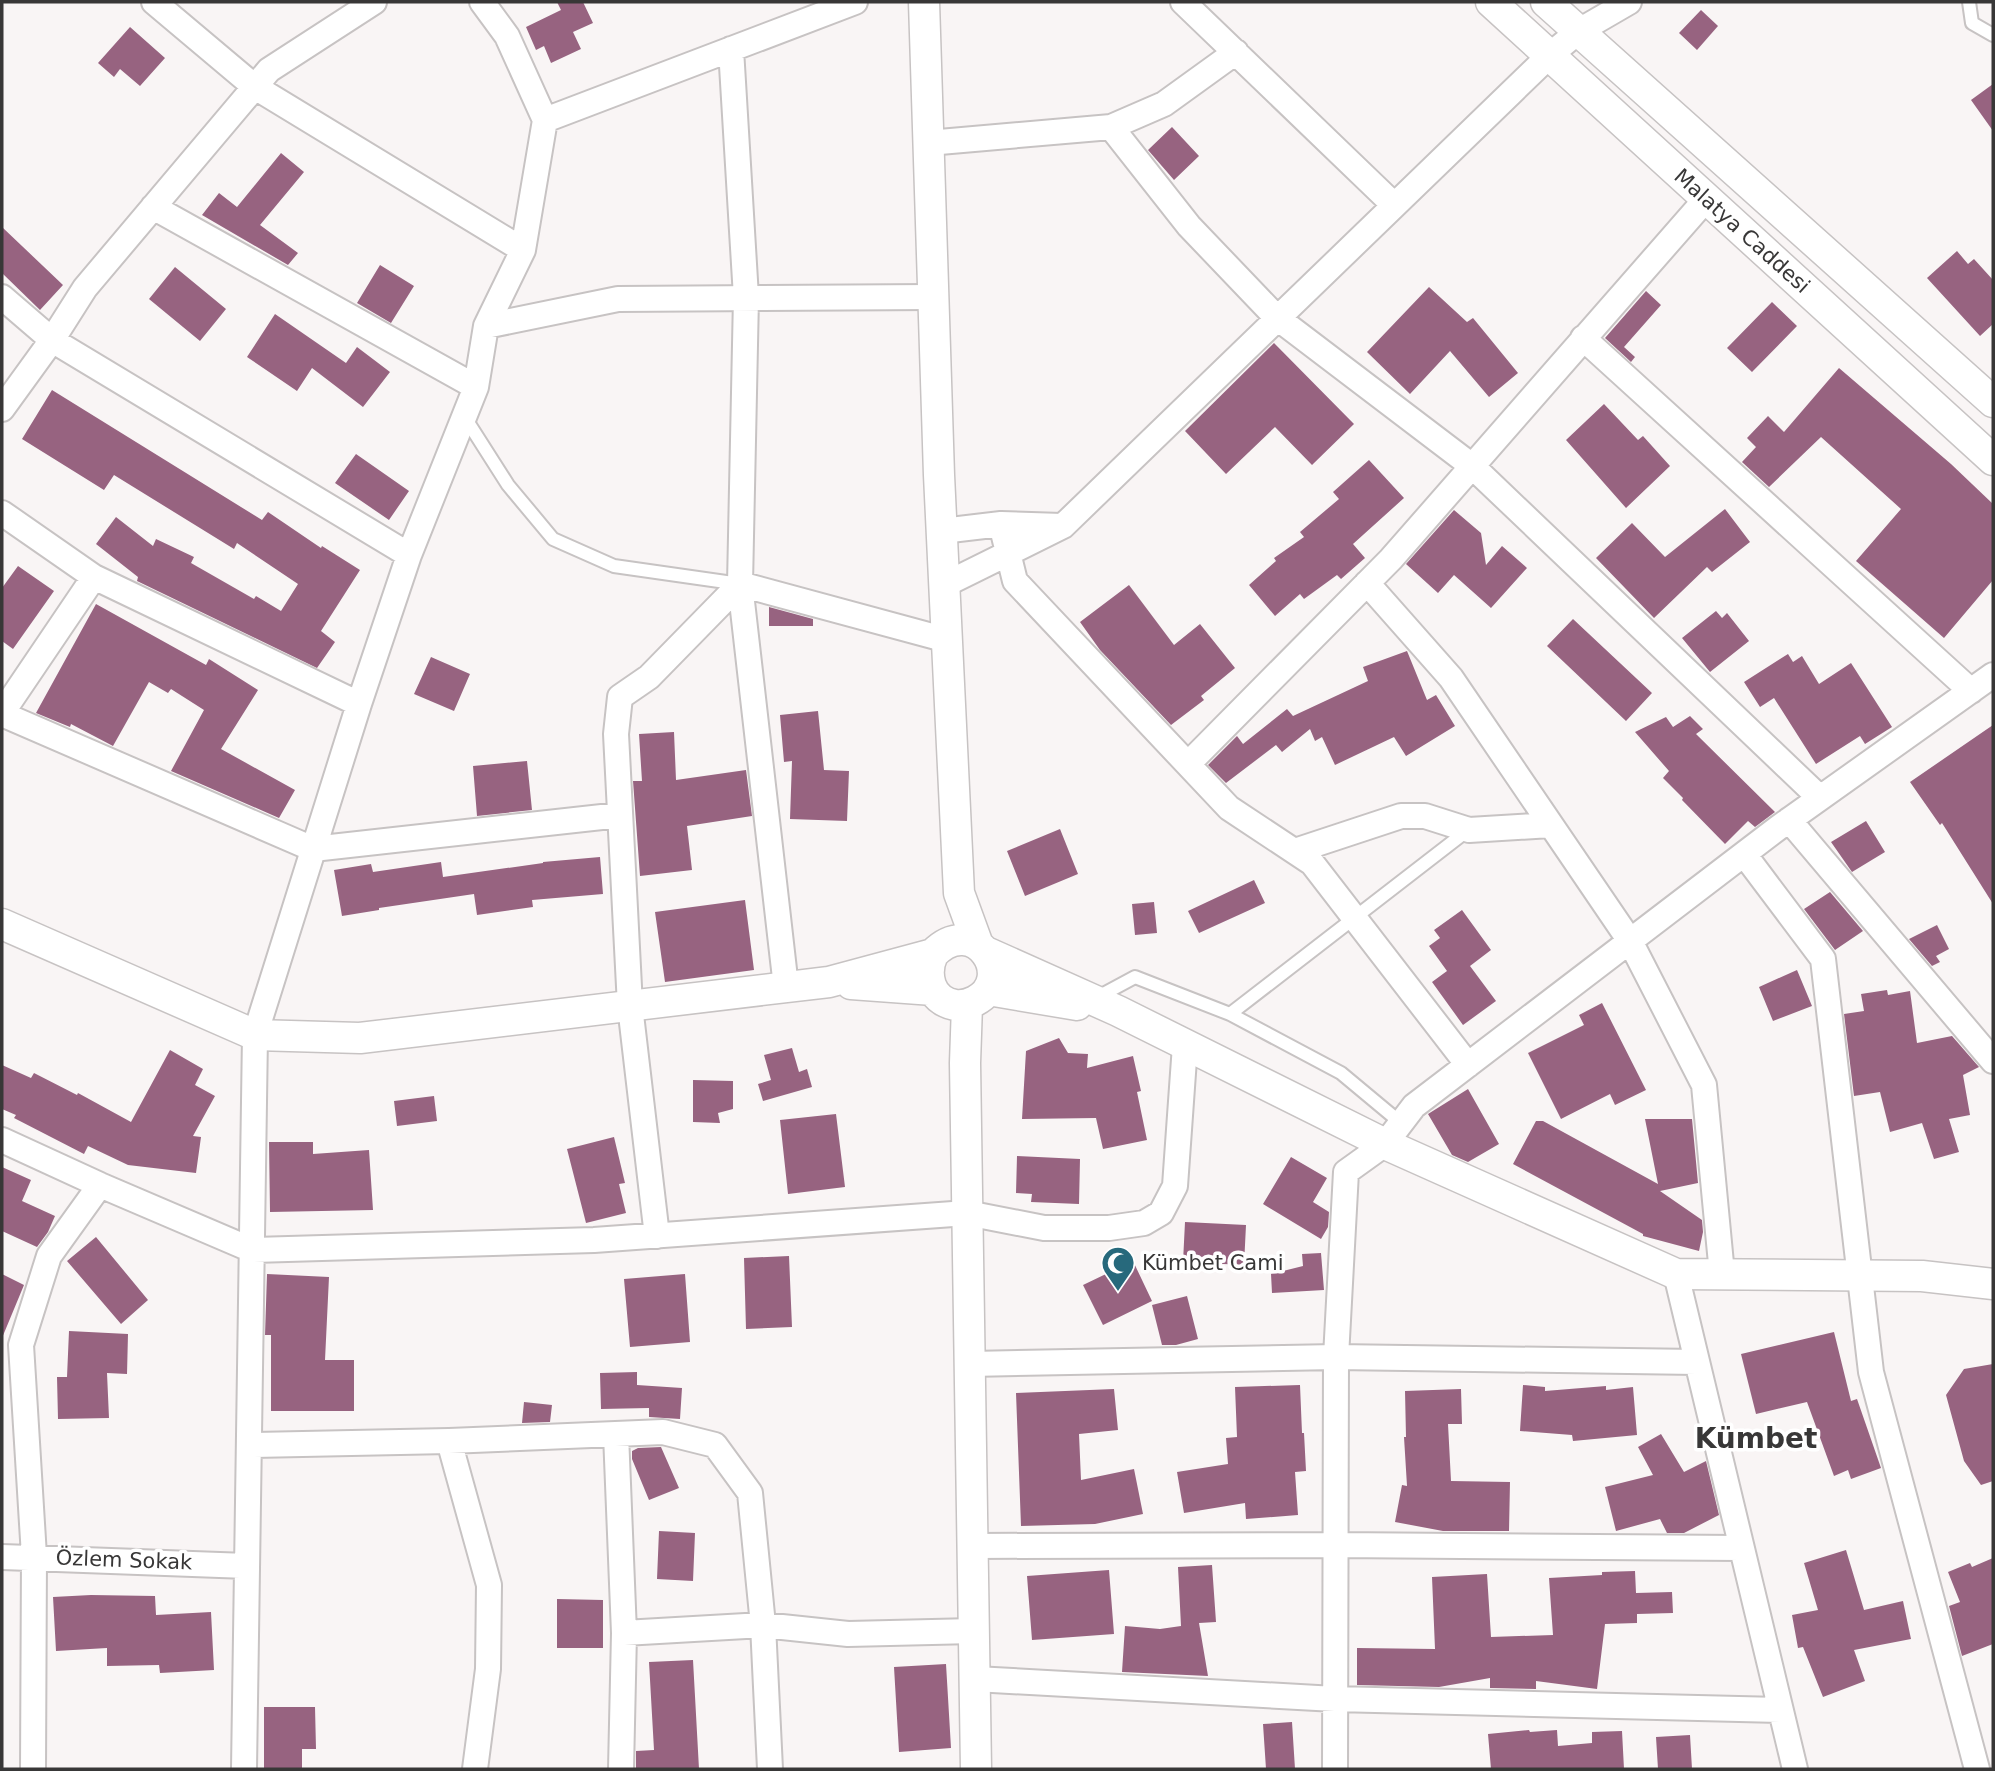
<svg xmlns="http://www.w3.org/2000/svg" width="1995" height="1771" viewBox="0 0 1995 1771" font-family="'DejaVu Sans',sans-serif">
	<rect width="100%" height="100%" fill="#f9f5f5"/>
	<path fill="#976380" d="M557,2H583L593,23L573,32L581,49L551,63L544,46L536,50L526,27L561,10Z
		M1701,10L1718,26L1697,50L1679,33Z
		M130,27L165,58L140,86L120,69L114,77L98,63Z
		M1993,84V131L1971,100Z
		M1172,127L1199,156L1174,180L1148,150Z
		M281,153L304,172L260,225L298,253L288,265L202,215L219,193L237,207Z
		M2,227L63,285L40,310L2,273Z
		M1957,251L1968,264L1974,259L1993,280V324L1980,336L1927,278Z
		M380,265L414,286L391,323L357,303Z
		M175,267L226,309L200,341L149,299Z
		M1429,287L1467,322L1473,318L1518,373L1489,397L1450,351L1410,394L1367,352Z
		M1646,291L1661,305L1624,347L1635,357L1631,362L1605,338Z
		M1772,302L1797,326L1752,372L1727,348Z
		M275,314L346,363L357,347L390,372L363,407L312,368L297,391L247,357Z
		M1274,343L1354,424L1312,465L1275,427L1226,474L1185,431Z
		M1839,368L1951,464L1993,504V580L1944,638L1856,561L1901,509L1821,437L1769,487L1742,462L1756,447L1747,438L1768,416L1784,432Z
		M52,390L262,520L268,512L321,548L322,546L360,570L321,631L335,642L317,668L137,581L138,577L96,544L116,517L153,546L156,539L194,557L191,563L254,599L256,596L281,611L298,584L237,543L234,549L114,475L104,490L22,439Z
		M1604,404L1638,440L1643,436L1670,466L1626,508L1566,440Z
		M356,454L409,491L389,520L335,483Z
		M1369,460L1404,498L1353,544L1365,558L1341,579L1337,575L1304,599L1300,594L1275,616L1249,585L1276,561L1274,558L1304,537L1300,532L1339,499L1333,492Z
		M1725,509L1750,542L1712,572L1707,567L1654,618L1596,558L1632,523L1665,557Z
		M1454,510L1481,533L1486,565L1502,546L1527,568L1491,608L1454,575L1438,593L1406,564Z
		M18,566L54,591L13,649L2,641V588Z
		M1129,585L1174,645L1200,624L1235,668L1201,696L1204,700L1171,725L1100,650L1080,622Z
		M96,604L206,665L209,659L258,690L221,749L295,790L279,818L171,771L204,710L171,689L168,693L149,682L113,746L71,724L70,727L36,713Z
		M769,607L813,619V626H769Z
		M1716,611L1722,618L1727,613L1749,641L1710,672L1682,638Z
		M1573,619L1652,693L1626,721L1547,646Z
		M1407,651L1427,700L1436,695L1455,726L1406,756L1394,737L1335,765L1322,737L1315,741L1310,729L1282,752L1276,745L1226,783L1208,765L1237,736L1243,744L1287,709L1293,716L1368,681L1363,667Z
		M1788,654L1793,662L1802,656L1819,684L1851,663L1892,727L1865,744L1860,736L1816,764L1774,698L1760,707L1744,682Z
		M431,657L470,674L454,711L414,694Z
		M818,711L824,770L849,771L847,821L790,819L792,761L784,762L780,715Z
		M1690,716L1703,729L1696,734L1775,812L1755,827L1748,821L1725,844L1682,800L1683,798L1663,778L1669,771L1635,732L1666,717L1673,727Z
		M1993,725V904L1942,823L1940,825L1910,782Z
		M674,732L676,780L746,770L752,816L687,826L692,870L640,876L633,781H642L639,734Z
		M527,761L532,810L477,816L473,766Z
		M1866,821L1885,852L1852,872L1831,842Z
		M1060,829L1078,874L1025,896L1007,851Z
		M600,857L603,894L532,900L533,907L477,915L474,894L379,908V910L342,916L334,870L371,864L373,872L441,862L443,877L543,863V862Z
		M1254,880L1265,903L1199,933L1188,911Z
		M1830,892L1863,931L1835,950L1804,909Z
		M745,900L754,970L665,982L655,912Z
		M1154,902L1157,933L1135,935L1132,904Z
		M1462,910L1491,950L1470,966L1496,1001L1463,1025L1432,982L1447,971L1429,946L1440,938L1434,930Z
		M1937,925L1949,949L1936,956L1940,962L1932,966L1909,939Z
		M1797,970L1812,1006L1773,1021L1759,987Z
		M1887,990L1888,995L1910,991L1917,1043L1952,1036L1979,1067L1963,1075L1970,1115L1949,1119L1959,1152L1934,1159L1922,1123L1890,1132L1880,1092L1854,1096L1844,1014L1864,1011L1861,994Z
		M1602,1003L1646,1090L1615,1105L1610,1094L1561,1119L1528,1053L1584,1025L1579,1015Z
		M1059,1038L1068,1053L1088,1054L1087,1068L1133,1056L1141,1091L1137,1092L1147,1140L1103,1149L1096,1118L1022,1119L1026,1051Z
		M792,1048L799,1072L807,1069L812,1087L763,1101L758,1084L771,1080L764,1055Z
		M170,1050L203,1069L195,1085L215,1096L193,1136L201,1137L196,1173L128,1165L88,1146L84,1154L14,1118L16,1115L2,1109V1065L31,1078L34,1073L77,1095L78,1093L131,1122Z
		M693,1080L733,1081V1109L718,1113L720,1123L693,1122Z
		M1468,1089L1499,1144L1468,1162L1452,1155L1428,1114Z
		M434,1096L437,1121L397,1126L394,1101Z
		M836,1114L845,1187L788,1194L780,1120Z
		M1645,1119H1692L1698,1183L1660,1191L1702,1220L1703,1232L1699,1251L1643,1236V1234L1513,1164L1536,1121H1543L1658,1184Z
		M614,1137L625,1183L619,1184L626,1213L586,1223L567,1149Z
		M269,1142H313V1154L369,1150L373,1210L270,1212Z
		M1017,1156L1080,1159L1079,1204L1031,1202L1032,1194L1016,1193Z
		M1291,1157L1327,1178L1313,1202L1329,1212L1328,1227L1321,1239L1263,1204Z
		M2,1167L31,1180L22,1201L55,1216L48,1232L37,1247L2,1231Z
		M1185,1222L1246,1225L1244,1265L1183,1262Z
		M96,1237L148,1300L121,1324L67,1261Z
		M1321,1253L1324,1290L1272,1293L1271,1274L1303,1266L1302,1254Z
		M789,1256L792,1327L746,1329L744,1258Z
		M1133,1261L1152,1301L1103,1325L1083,1285Z
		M2,1274L24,1285L2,1338Z
		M267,1274L329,1277L325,1360H354V1411H271V1335H265Z
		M685,1274L690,1342L630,1347L624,1279Z
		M1187,1296L1198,1339L1176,1345H1162L1152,1305Z
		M69,1331L128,1334L127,1374L107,1373L109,1418L58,1419L57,1377H67Z
		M1834,1332L1851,1401L1857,1399L1881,1468L1851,1479L1848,1470L1834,1476L1807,1402L1756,1414L1741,1354Z
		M1993,1364V1481L1981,1485L1964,1461L1946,1395L1964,1369Z
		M637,1372V1385L682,1388L680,1419L649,1417V1408L601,1409L600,1373Z
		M1300,1385L1302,1433H1304L1306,1471L1295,1472L1298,1515L1246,1519L1245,1503L1184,1513L1177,1472L1228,1464L1226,1438L1237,1437L1235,1387Z
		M1523,1385L1545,1387V1391L1606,1386V1390L1633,1387L1637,1435L1573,1441L1572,1435L1520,1431Z
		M1114,1389L1118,1430L1079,1434L1081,1480L1134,1469L1143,1514L1095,1524L1021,1526L1016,1393Z
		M1461,1389L1462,1424H1448L1451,1481L1510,1482L1509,1531H1443L1395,1522L1402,1485L1407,1486L1404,1437H1406L1405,1391Z
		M524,1402L552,1405L550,1422L522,1423Z
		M1661,1434L1684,1472L1706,1461L1719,1515L1684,1533H1667L1660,1519L1616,1531L1605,1487L1653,1475L1638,1447Z
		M661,1447L679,1488L649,1500L632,1459V1451L638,1448Z
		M659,1531L695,1533L693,1581L657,1579Z
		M1846,1550L1864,1610L1903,1601L1911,1639L1854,1650L1865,1681L1823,1697L1803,1647L1798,1648L1792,1615L1818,1610L1804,1563Z
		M1993,1558V1644L1962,1656L1949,1606L1960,1602L1948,1572L1970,1563L1972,1567Z
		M1212,1565L1216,1622L1199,1623L1208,1676L1122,1672L1125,1626L1160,1629L1181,1626L1178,1567Z
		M1109,1570L1114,1634L1032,1640L1027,1576Z
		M1635,1571L1636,1593L1672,1592L1673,1613L1637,1614V1623L1605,1624L1597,1689L1536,1681V1689L1490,1688V1678L1439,1687L1357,1685V1648L1435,1649L1432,1577L1487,1574L1491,1637L1553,1635L1549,1578L1602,1575V1572Z
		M91,1595L155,1596L156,1615L211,1612L214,1670L160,1673L159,1665L107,1666V1648L56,1651L53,1597Z
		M557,1599L603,1600V1648H557Z
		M693,1660L699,1769H636V1751L654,1750L649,1662Z
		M946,1664L951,1748L899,1752L894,1667Z
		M264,1707H315L316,1749H302V1769H264Z
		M1292,1722L1295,1769H1266L1263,1724Z
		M1529,1730L1530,1732L1557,1730L1558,1746L1592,1743V1732L1622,1731L1624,1769H1491L1488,1734Z
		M1690,1735L1692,1769H1658L1656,1737Z"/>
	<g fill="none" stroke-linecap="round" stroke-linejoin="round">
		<defs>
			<path id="service" d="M1969,2L1972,23L1993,35
				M464,416L508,485L553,539L614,566L740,584
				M1096,998L1135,977L1230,1014L1341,1073L1401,1123
				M1230,1014L1468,830"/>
			<path id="minor" d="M154,2L255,87L523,250
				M1183,2L1394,205
				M731,49L746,297L740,584L786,987
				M545,120L855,2
				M1111,127L1189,226L1276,317L1472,466L1820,798
				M928,143L1111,127L1164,104L1236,52
				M153,207L476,387
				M2,297L52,340L409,555
				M486,326L618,299L933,297
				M1583,338L1971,691
				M2,409L52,340L85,288L269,70L374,2
				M2,513L94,577L359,704
				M1001,524L1015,581L1229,808L1312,863L1468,1065
				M942,531L1001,524L1062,526
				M1367,583L1451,678L1630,941L1704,1085L1722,1274
				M944,585L1063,526L1550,55L1579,31L1629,2
				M2,713L94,577
				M2,714L313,849L620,815
				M1189,763L1391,559L1707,198
				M1789,820L1993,1061
				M1295,851L1401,816H1425L1469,830L1551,825
				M1744,854L1823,959L1871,1372L1977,1769
				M2,1140L100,1185L252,1250L594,1240L967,1213L1044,1228H1109L1144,1223L1161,1213L1175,1186L1185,1045
				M657,1236L630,1006L616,734L620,697L649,677L740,584L947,640
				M1676,1274L1795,1769
				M970,1364L1336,1357L1697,1362
				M616,1434L624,1633L621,1769
				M449,1441L489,1585L488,1669L475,1769
				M249,1445L449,1441L663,1432L715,1445L750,1493L763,1625L770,1769
				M972,1546L1335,1545L1741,1548
				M2,1557L247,1566
				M624,1633L763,1625L848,1634L974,1631
				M975,1679L1335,1699L1780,1710
				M33,1769L34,1556L21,1345L49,1256L100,1185
				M244,1769L255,1035L359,704L409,555L476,387L486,326L523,250L545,120L507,36L482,2
				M1335,1769L1336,1357L1346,1172L1385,1144L1414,1106L1778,828L1993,675"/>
			<path id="tertiary" d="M924,2L939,475L959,893L978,945
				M1491,2L1993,460
				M1546,2L1993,402
				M2,924L255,1035L360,1038L829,982L933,954C975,911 1018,979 975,1001C969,1004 962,1006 955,1005C929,1000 924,974 933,954
				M986,952L1118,1011L1385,1144L1676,1274L1922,1276L1993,1284
				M851,984L933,990
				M988,990L1077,1005
				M967,1005L965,1063L976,1769"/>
		</defs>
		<use href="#service" stroke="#c7c3c3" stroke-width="16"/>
		<use href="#minor" stroke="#c7c3c3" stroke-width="28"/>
		<use href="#tertiary" stroke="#c7c3c3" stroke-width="33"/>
		<use href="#service" stroke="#fff" stroke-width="12"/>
		<use href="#minor" stroke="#fff" stroke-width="24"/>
		<use href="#tertiary" stroke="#fff" stroke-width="30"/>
	</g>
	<defs>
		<symbol id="mosque-pin" viewBox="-11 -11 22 30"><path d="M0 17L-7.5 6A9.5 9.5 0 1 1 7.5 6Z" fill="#27697c" stroke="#fff"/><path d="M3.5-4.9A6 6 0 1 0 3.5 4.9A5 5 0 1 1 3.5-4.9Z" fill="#fff"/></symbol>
	</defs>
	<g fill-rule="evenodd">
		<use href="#mosque-pin" x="1099" y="1244" width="38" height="52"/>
	</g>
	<g text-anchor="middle" stroke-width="7" stroke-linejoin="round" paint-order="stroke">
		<g font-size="21" fill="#383737" stroke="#fff">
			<text transform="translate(1742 231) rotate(42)" y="7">Malatya Caddesi</text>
			<text transform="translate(124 1560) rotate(2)" y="7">Özlem Sokak</text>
		</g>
		<g font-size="21" fill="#383737" stroke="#fff" text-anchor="start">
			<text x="1142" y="1270">Kümbet Cami</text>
		</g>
		<g font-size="28" font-weight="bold" fill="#383737" stroke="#fff">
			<text x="1756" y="1448">Kümbet</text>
		</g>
	</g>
	<rect width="1995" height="1771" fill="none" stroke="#383737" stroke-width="7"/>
</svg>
